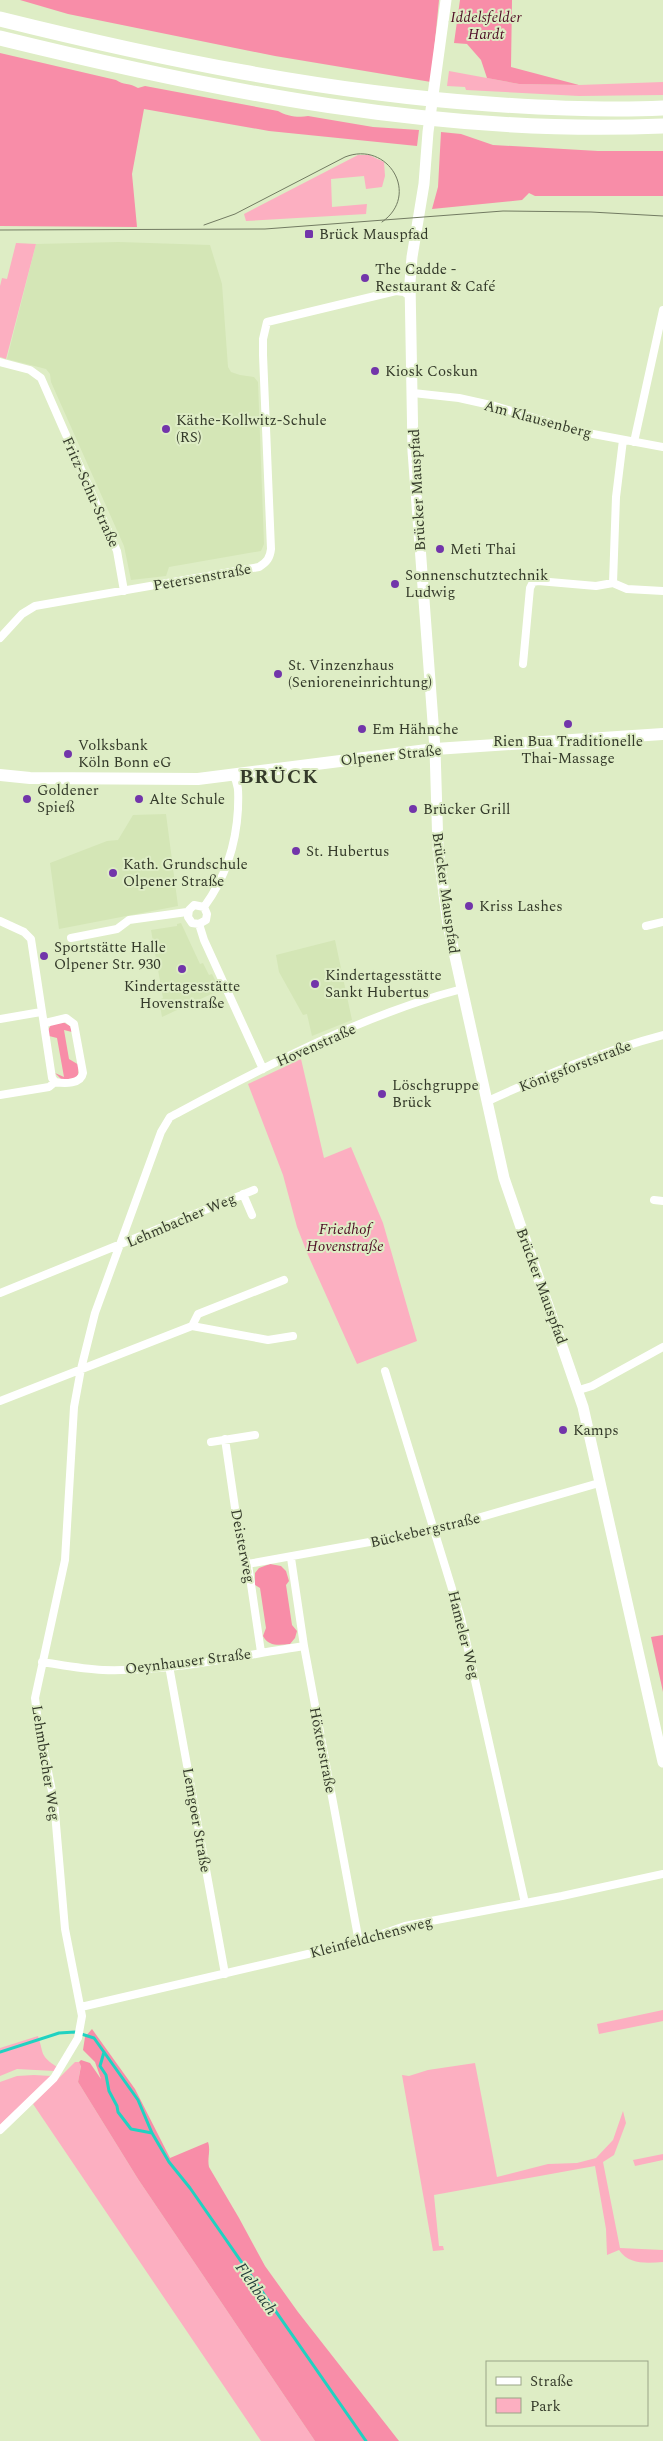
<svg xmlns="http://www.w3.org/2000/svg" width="663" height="2441" viewBox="0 0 663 2441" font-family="Spectral,serif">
	<rect width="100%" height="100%" fill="#deedc5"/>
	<path fill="#d4e6b6" d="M119,242L210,245L222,284L228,367L231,372L240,375L254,377L258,382L264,544L261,551L169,567L166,576L131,580L124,546L51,382L50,374L46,369L7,359L36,244Z
		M166,814L178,906L59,929L50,863L107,841L118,840L133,815Z
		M181,923L200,964L203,963L209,975L212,974L220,990L162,1017L159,1000L163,998L151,930L177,926V924Z
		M335,940L352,1020L312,1036L307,1014L303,1015L279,972L276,955Z"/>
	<path fill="#fcafc1" d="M449,71L519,84L579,85L663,82V95L579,96L466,90L465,87L447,86Z
		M358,155H369L384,162L385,176L382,187L366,189L364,176L331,179L332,207L367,204L366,214L246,221L244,214Z
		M16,243L36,244L6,359L0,357V286L2,278L7,279Z
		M301,1059L324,1158L351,1147L383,1223L417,1341L357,1364L308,1255L297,1227L283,1175L248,1084Z
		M663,2010V2021L599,2034L597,2024Z
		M38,2036C44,2053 39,2055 57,2067L54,2071L17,2069L0,2076V2048Z
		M75,2062H79L81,2065L78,2082L138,2179L315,2441H261L33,2104Z
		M475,2063L497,2177L548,2164L577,2163L596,2158L613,2140L623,2111L626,2123L614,2155L603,2162L620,2248L663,2250V2262C647,2263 629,2265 619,2250L607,2255L606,2229L595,2166L434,2195L439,2246H443L444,2250L433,2251L402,2075L409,2076L428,2070Z
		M34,2075L51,2076L0,2125V2082L17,2076Z
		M663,2154V2160L635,2166L633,2160Z"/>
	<path fill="#f88da8" d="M20,0H439L431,82L275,56L68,14Z
		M460,0H512L511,67L579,85L519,84L487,78L481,60L467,44L454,43Z
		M0,53L116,80C123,85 130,83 138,88L145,86L278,111C286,116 299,118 308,116L373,127L419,130L417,146L269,131L144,109L132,174L137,227L0,226Z
		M441,132L461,134L493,145L598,151H663V196H535L529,193L522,200L432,209L438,187Z
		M63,1022L70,1026L72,1032L64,1030L69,1059L79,1065L78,1075L75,1078L62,1080L55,1073L64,1077L57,1038L49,1036L48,1030L51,1025Z
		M270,1564L281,1566L286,1571L289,1581L286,1585L292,1625L297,1631L295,1638L290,1644C279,1645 269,1647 263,1636L266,1628L260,1588L255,1585V1573L259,1568Z
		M663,1635V1692L651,1637Z
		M92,2029L135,2089L170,2158L208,2142C211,2151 207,2158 209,2167L239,2218L265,2266L298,2312L399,2441H315L138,2179L78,2082L81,2066L79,2062L81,2060L90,2063L101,2079L95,2062L83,2050L85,2037Z"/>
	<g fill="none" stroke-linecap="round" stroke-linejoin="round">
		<path stroke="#20d2c1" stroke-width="3" d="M0,2052L59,2033L75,2032L94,2038L138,2100L152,2133L169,2162L190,2188L366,2441
			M104,2052L100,2066L106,2075L109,2091L117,2106L118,2112L131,2129L152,2133"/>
		<path stroke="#fff" stroke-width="8" d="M0,362L30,370L41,378L117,551L124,591
			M413,393L459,398L495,406L577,431L663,447
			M634,442L663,310
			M613,583L616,497L623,440
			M0,638L22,614L35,606L259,567C267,562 270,558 271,549L263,355V339L267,322L396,291L404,292L411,297
			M523,664L530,588L533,582L538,581L596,586L613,583L627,589L663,591
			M204,907L207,914L206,920L199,924L192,923L188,917L189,910L194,905L204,907C226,877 236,846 238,809C238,797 240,785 233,775
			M0,921L24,932L31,939L52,1078L55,1082C65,1084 81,1084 83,1073L74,1024L66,1018L45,1023
			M199,924L204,940L263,1069
			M646,926L663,922
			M71,938L117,929L129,920L187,912
			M0,1019L41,1012
			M0,1095L49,1087L55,1082
			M488,1101C545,1075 602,1051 663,1035
			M243,1194L252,1215
			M654,1200L663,1201
			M0,1293L254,1190
			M192,1326L198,1314L284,1280
			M385,1371L461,1618L525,1903
			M579,1390L592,1386L663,1347
			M0,1401L192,1326L268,1340L293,1336
			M225,1439L241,1549L248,1564L261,1652
			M211,1442L255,1435
			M291,1558L304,1646L359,1942
			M248,1564L436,1530L599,1483
			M42,1662C62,1665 82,1669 103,1670C170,1672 238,1656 304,1646
			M169,1666L225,1974
			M81,2007L359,1942L405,1926L562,1896L663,1874
			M0,2130L54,2078L78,2038L82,2016L65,1929L54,1801L38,1722L35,1698L65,1560L74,1407L81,1369L95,1313L161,1132L170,1117C261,1069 361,1015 462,989"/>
		<path stroke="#fff" stroke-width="11" d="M446,0L428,132L424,184L412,257L410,282L413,451L435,749L438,848L448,925L504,1178L583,1407L663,1762"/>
		<path stroke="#fff" stroke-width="12" d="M0,775L30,778L198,779L435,749L663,734"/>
		<path stroke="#fff" stroke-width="15" d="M0,19C161,59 323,92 489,104C546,108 605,111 663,108
			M0,38C216,91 440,136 663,126"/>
		<path stroke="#727b62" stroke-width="1" d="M204,225L235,214L345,157C388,140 421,195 382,222
			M0,230L265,229L503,211L591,212L663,216"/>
	</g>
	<g fill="#7235aa" stroke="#deedc5" stroke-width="2">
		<rect x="304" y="229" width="10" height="10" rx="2.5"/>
		<circle cx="365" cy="278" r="5"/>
		<circle cx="375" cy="371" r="5"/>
		<circle cx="166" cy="429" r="5"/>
		<circle cx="440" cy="549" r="5"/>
		<circle cx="395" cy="584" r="5"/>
		<circle cx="278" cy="674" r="5"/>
		<circle cx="568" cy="724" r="5"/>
		<circle cx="362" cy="729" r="5"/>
		<circle cx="68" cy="754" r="5"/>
		<circle cx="27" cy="799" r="5"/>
		<circle cx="139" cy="799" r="5"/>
		<circle cx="413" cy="809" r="5"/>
		<circle cx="296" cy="851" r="5"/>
		<circle cx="113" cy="873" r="5"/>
		<circle cx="469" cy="906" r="5"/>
		<circle cx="44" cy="956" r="5"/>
		<circle cx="182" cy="969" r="5"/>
		<circle cx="315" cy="984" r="5"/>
		<circle cx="382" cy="1094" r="5"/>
		<circle cx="563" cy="1430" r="5"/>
	</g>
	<g text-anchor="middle" stroke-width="4" stroke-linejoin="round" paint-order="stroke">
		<g font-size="15" font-style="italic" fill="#4f0d25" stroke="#deedc5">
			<text x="486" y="22">Iddelsfelder<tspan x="486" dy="17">Hardt</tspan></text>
			<text x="345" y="1234">Friedhof<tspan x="345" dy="17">Hovenstraße</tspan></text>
		</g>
		<g font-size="15" fill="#343a2a" stroke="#deedc5" text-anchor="start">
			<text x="319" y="239">Brück Mauspfad</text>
			<text x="375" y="274">The Cadde -<tspan x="375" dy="17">Restaurant &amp; Café</tspan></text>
			<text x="385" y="376">Kiosk Coskun</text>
			<text x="176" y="425">Käthe-Kollwitz-Schule<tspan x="176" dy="17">(RS)</tspan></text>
			<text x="450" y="554">Meti Thai</text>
			<text x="405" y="580">Sonnenschutztechnik<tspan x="405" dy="17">Ludwig</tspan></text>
			<text x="288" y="670">St. Vinzenzhaus<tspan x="288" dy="17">(Senioreneinrichtung)</tspan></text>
			<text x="372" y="734">Em Hähnche</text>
			<text x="568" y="746" text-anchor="middle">Rien Bua Traditionelle<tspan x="568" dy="17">Thai-Massage</tspan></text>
			<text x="78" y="750">Volksbank<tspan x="78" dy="17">Köln Bonn eG</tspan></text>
			<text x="37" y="795">Goldener<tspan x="37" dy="17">Spieß</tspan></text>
			<text x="149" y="804">Alte Schule</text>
			<text x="423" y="814">Brücker Grill</text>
			<text x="306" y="856">St. Hubertus</text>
			<text x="123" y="869">Kath. Grundschule<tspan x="123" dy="17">Olpener Straße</tspan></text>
			<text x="479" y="911">Kriss Lashes</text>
			<text x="54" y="952">Sportstätte Halle<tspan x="54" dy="17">Olpener Str. 930</tspan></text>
			<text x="325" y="980">Kindertagesstätte<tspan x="325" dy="17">Sankt Hubertus</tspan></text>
			<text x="182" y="991" text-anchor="middle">Kindertagesstätte<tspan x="182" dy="17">Hovenstraße</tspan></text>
			<text x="392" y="1090">Löschgruppe<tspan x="392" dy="17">Brück</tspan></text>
			<text x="573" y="1435">Kamps</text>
		</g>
		<g font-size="15" fill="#343a2a" stroke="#deedc5">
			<text transform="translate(538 419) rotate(15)" y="5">Am Klausenberg</text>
			<text transform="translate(417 490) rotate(-93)" y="5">Brücker Mauspfad</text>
			<text transform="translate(91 492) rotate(66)" y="5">Fritz-Schu-Straße</text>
			<text transform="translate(202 577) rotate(-10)" y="5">Petersenstraße</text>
			<text transform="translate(391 755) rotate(-6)" y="5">Olpener Straße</text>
			<text transform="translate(446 893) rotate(82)" y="5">Brücker Mauspfad</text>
			<text transform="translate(316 1045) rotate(-24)" y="5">Hovenstraße</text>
			<text transform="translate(575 1066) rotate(-21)" y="5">Königsforststraße</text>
			<text transform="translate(181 1220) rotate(-23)" y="5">Lehmbacher Weg</text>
			<text transform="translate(542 1286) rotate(70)" y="5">Brücker Mauspfad</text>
			<text transform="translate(425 1530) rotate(-13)" y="5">Bückebergstraße</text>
			<text transform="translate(243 1546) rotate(79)" y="5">Deisterweg</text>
			<text transform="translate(464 1635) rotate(76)" y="5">Hameler Weg</text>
			<text transform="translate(188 1661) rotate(-7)" y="5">Oeynhauser Straße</text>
			<text transform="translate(323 1750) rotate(79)" y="5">Höxterstraße</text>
			<text transform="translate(46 1763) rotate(81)" y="5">Lehmbacher Weg</text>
			<text transform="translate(197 1820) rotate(80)" y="5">Lemgoer Straße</text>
			<text transform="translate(371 1937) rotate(-15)" y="5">Kleinfeldchensweg</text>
		</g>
		<g font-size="16" font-style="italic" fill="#243e3b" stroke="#deedc5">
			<text transform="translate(257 2288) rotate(55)" y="6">Flehbach</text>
		</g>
		<g font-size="20" font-weight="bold" letter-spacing="1" fill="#343a2a" stroke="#deedc5">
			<text x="279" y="783">BRÜCK</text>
		</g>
	</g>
	<rect x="486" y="2361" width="162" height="65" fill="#deedc5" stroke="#9aa587"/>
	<rect x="496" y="2377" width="25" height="8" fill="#ffffff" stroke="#9aa587"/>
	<text x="530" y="2386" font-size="15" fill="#343a2a">Straße</text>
	<rect x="496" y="2398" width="25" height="15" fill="#fcafc1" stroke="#9aa587"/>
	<text x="530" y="2411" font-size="15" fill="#343a2a">Park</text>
</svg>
